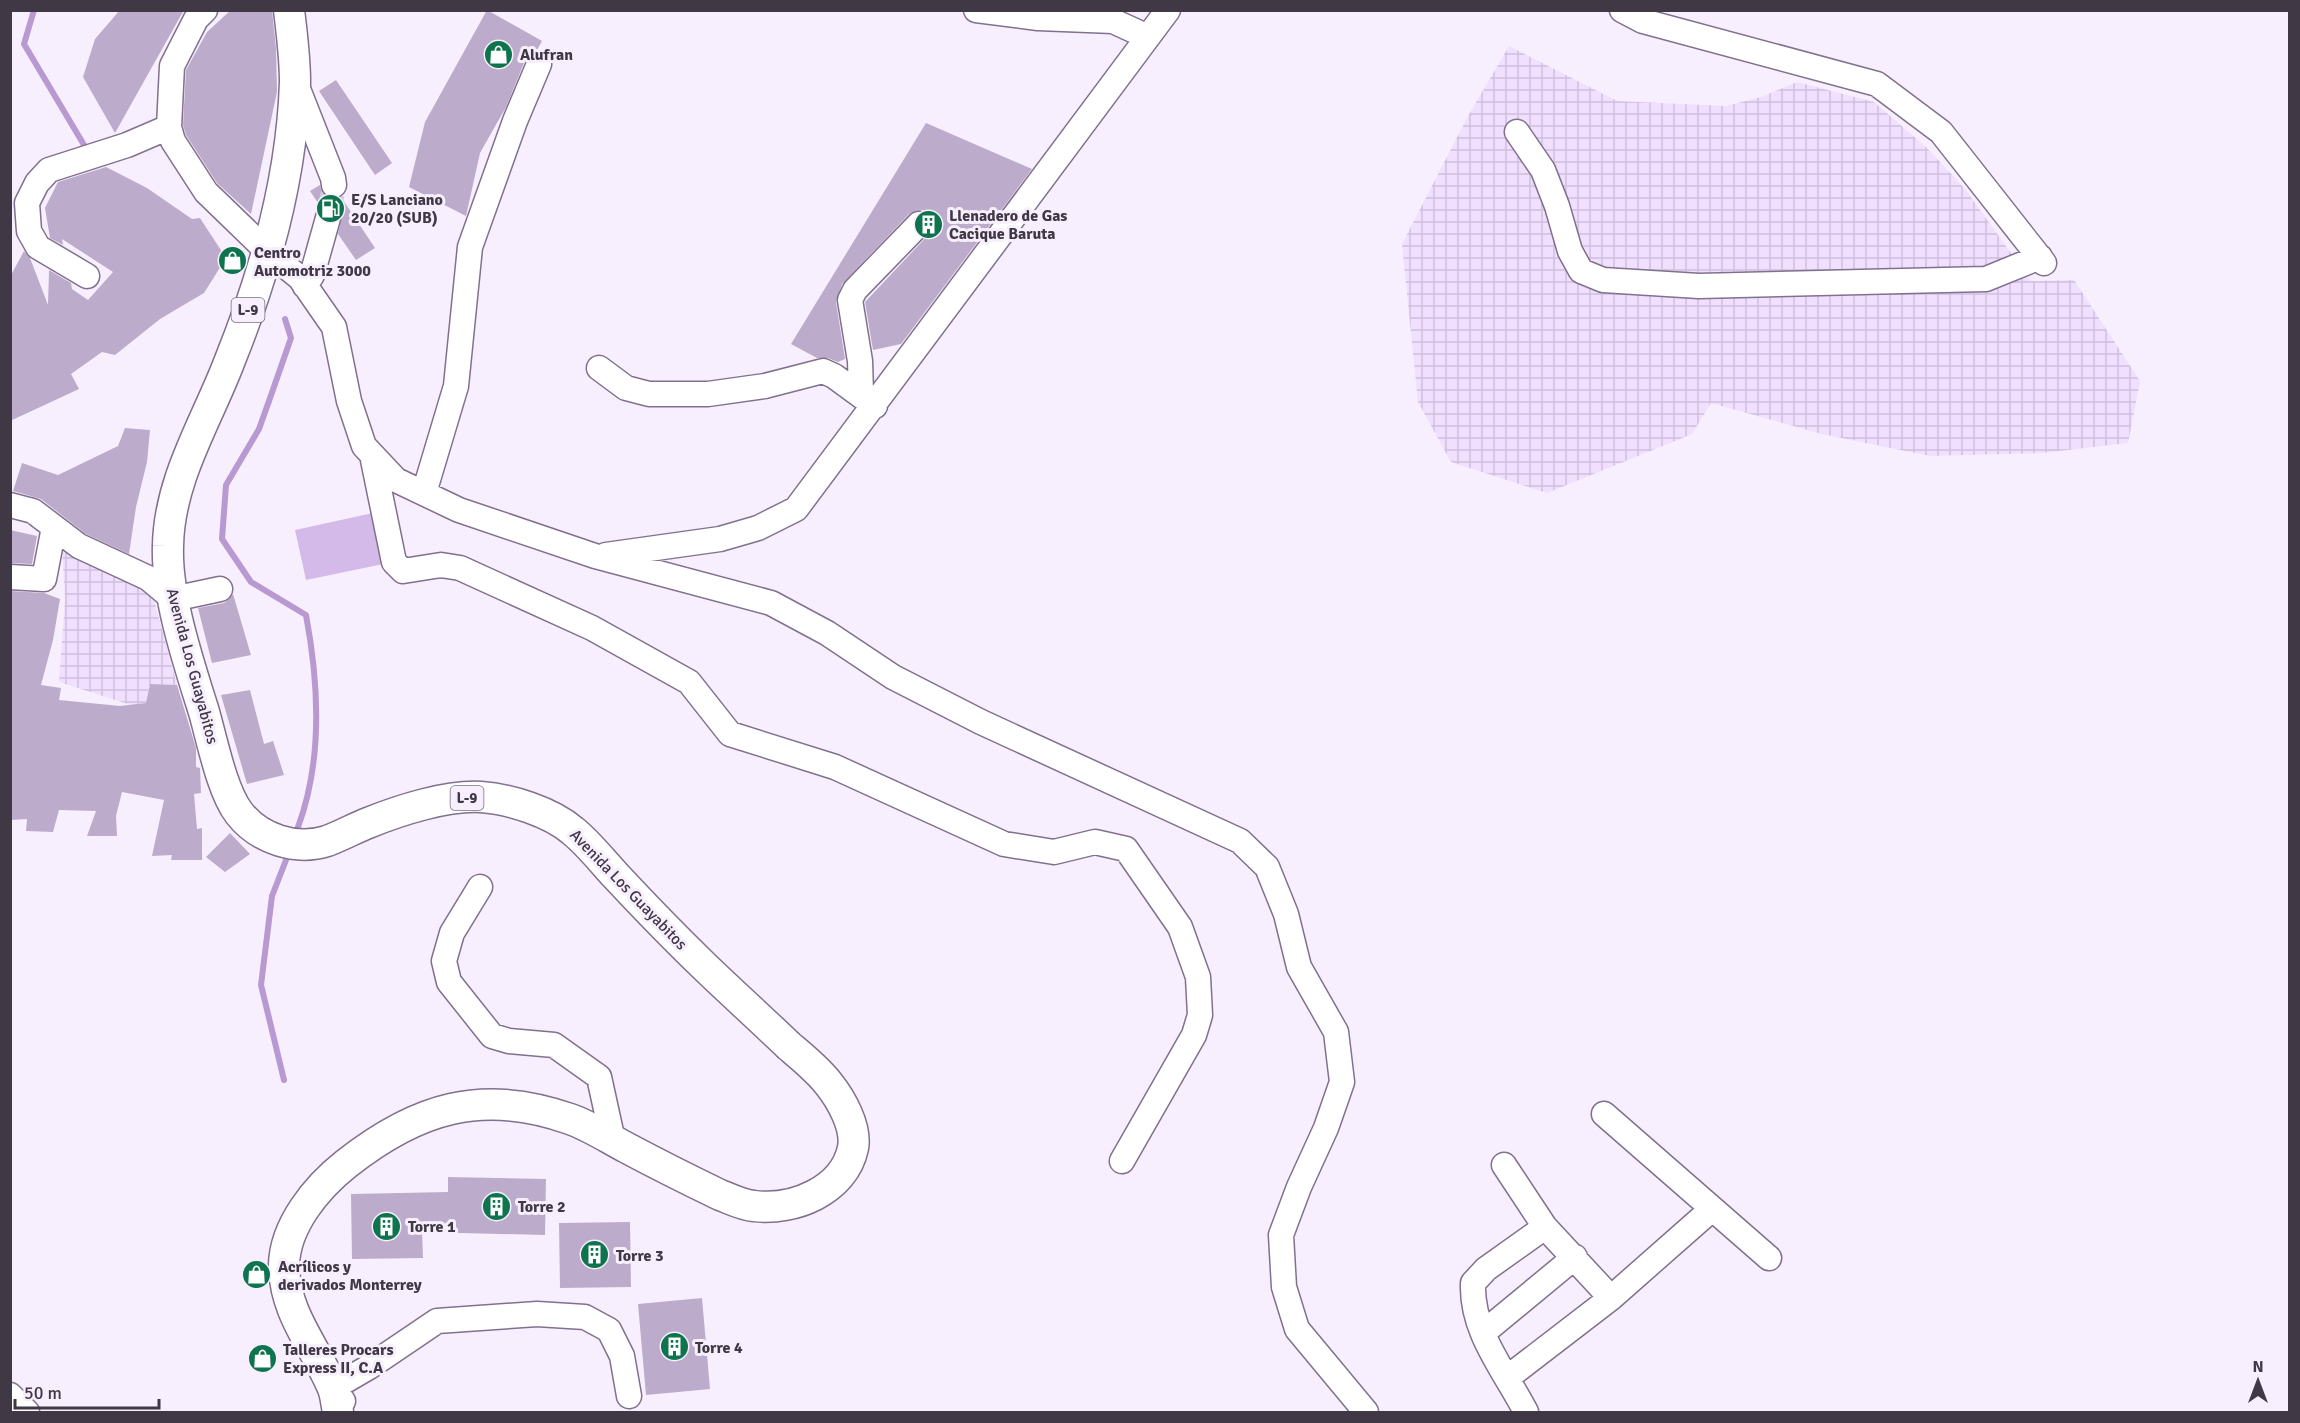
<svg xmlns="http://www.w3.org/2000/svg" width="2300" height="1423" viewBox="0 0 2300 1423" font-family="Signika,sans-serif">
	<defs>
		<pattern id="industrial-grid" width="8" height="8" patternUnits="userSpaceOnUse" patternTransform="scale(1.5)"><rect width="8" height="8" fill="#f0dfff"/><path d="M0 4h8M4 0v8" fill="none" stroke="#cfc0dc"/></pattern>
	</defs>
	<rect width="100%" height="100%" fill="#f7effd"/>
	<path fill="url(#industrial-grid)" d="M1509,46L1617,101L1726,106L1761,97L1797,82L1874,102L1927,148L1965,189L2031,281L2074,280L2140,381L2128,443L2042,453L1930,456L1822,434L1711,403L1692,434L1547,493L1451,462L1418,402L1402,244L1467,118Z
		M62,546L148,578L177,685L150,684L146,703L131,705L59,682L65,599Z"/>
	<path fill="#d4bae9" d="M382,511L393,562L306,580L295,530Z"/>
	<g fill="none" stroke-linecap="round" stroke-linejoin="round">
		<path stroke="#b999d1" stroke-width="6" d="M34,10L24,44L87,150
			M285,319L291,338L269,401L259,429L226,485L222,539L251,582L306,615C319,684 323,760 298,827
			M284,1080L261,985L272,896L286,860"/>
	</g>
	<path fill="#bdabcb" d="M120,10H184L115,133L83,77L95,39Z
		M231,10H272L276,48L277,92L251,214L217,183L186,135L183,125L186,70L207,32Z
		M487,10L542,41L537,50L531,52L526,58L506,107L480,153L466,216L409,187L425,122Z
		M336,80L392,163L375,175L319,91Z
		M926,123L1032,169L901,344L873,350L865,302L930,233L933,227L932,220L928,213L922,210L915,211L909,214L842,284L836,302L845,359L838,362L828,358H817L791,344Z
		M106,167L147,188L192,219L200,218L226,258L204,293L160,319L115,355L102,352L71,374L79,389L10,421V277L24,251L30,258L48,305L49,270L71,283L72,289L88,300L113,272L62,239L63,245L50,238L45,208L58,182Z
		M320,185L322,193L328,198L335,199L341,197L375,248L356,260L338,234L342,215L339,209L331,204L320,206L310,191Z
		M125,428L150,430L147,462L136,507L129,554L86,534L41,499L13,491L22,463L58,475L118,446Z
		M10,530L37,536L32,564L10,563Z
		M10,591L44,593L60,599L53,640L41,685L61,688L59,700L120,706L146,703L150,684L177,685L196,748V767L200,768L201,793L194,794L197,829L202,828V860H171L172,855L152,856L164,800L122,792L116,816L117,836H87L96,811L59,810L53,832L26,831L27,819L10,820Z
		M233,594L251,655L212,663L198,608L224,603Z
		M250,690L264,744L273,741L284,775L247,784L221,695Z
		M230,833L250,854L225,872L206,857Z
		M448,1177L546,1179L545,1235L422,1232L423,1258L352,1259L351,1194L448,1192Z
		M630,1222L631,1287L560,1288L559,1223Z
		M702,1298L710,1389L646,1395L638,1304Z"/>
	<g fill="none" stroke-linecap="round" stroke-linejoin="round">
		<path stroke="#d2cad8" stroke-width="24" stroke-dasharray="24 12" stroke-linecap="butt" d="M328,218L334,185"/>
		<defs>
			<path id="minor" d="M205,10L196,19L172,66L169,127L173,141L206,192L268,252L300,278L334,327L349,401L364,446L396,480L459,510L595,556L771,603L827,633L893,677L981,722L1240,841L1267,867L1286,914L1299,967L1336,1032L1342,1082L1326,1128L1299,1187L1281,1235L1284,1287L1297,1329L1366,1412
				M976,10L1038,18L1113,21L1148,37
				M1622,10L1643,21L1877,84L1941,132L2044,263
				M296,84L333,178L334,185
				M1517,132L1543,170L1557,206L1570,251L1581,271L1603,280L1699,286L1986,279L2040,257
				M87,276L38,247L29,231L27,203L37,183L49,170L127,145L169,127
				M305,286L312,275L328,218
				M599,368L626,388L649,394H708L765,386L823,371L834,376L875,406
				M861,393L860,361L850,300L855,290L919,224
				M372,455L394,562L403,571L441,565L460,568L592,628L689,682L730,734L835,767L1004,844L1054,852L1095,842L1126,849L1180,927L1198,977L1200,1015L1194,1035L1122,1161
				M424,493L456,386L470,247L515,121L539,64
				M10,505L33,511L79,546L148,578L173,599L220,589
				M606,555L720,539L758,528L796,509L1168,10
				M10,577L44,579L54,527
				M480,887L452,933L444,961L449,982L492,1036L509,1041L554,1045L599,1077L613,1141
				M1604,1114L1769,1258
				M1504,1165L1545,1227L1486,1269L1473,1283C1471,1332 1505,1371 1526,1412
				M1611,1298L1712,1209
				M1483,1333L1575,1257
				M1507,1378L1611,1298L1545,1227
				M10,1395L27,1412
				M343,1401L333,1388L369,1367L437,1321L537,1314L585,1317L609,1330L622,1356L629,1396"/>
			<path id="major" d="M289,10C292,34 295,58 295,82C292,177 265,273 230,360C207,421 169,479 168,546C166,596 189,664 204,712C212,740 222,791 239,813C259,839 296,851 327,841C341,836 355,828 368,823C400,810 447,795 481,797C510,799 551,812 573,831C589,844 602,861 616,876C645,907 674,937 704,966C732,993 761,1019 789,1046C802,1057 817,1069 828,1083C841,1099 857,1127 853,1148C844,1191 793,1211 754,1206C742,1205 731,1199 720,1195C689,1180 657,1164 627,1148C608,1138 590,1126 570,1119C482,1088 417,1108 346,1164C317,1187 285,1225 284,1265C284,1312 314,1345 332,1386C336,1394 336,1404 338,1412"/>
		</defs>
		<use href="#minor" stroke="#81708e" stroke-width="27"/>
		<use href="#major" stroke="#81708e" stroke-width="33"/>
		<use href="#minor" stroke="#fff" stroke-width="24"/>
		<use href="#major" stroke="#fff" stroke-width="30"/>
	</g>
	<defs>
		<symbol id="shop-disc" viewBox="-11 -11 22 22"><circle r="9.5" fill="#0d744d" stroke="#f7effd"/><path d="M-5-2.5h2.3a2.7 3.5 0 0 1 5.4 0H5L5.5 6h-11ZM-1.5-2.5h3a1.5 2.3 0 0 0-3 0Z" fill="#fff"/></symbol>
		<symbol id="fuel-disc" viewBox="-11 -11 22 22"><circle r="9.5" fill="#0d744d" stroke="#f7effd"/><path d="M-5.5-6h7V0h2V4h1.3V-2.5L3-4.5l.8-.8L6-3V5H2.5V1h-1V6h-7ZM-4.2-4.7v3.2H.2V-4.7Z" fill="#fff"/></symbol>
		<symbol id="building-disc" viewBox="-11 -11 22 22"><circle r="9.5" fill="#0d744d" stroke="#f7effd"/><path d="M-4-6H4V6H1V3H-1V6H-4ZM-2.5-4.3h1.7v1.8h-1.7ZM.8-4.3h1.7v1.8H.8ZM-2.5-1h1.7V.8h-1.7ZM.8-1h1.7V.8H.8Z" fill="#fff"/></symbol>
	</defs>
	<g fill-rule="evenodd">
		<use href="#shop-disc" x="482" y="38" width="33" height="33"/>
		<use href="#fuel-disc" x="314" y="192" width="33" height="33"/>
		<use href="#building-disc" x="912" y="208" width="33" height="33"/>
		<use href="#shop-disc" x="216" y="244" width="33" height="33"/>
		<use href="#building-disc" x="480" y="1190" width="33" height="33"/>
		<use href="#building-disc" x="370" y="1210" width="33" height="33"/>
		<use href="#building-disc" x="578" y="1238" width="33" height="33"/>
		<use href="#shop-disc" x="240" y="1258" width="33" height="33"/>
		<use href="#building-disc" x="658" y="1330" width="33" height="33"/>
		<use href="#shop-disc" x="246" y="1342" width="33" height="33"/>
	</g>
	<g text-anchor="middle" stroke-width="6" stroke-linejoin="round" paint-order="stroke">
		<g fill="#f7effd" stroke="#776f7c" stroke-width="1.5">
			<rect x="231.5" y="298" width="33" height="24" rx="4.5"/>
			<rect x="450.5" y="786" width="33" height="24" rx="4.5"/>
		</g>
		<g font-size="15" font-weight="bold" fill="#403845">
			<text x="248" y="315">L-9</text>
			<text x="467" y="803">L-9</text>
		</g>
		<g font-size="16" font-weight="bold" fill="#403845" stroke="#f7effd" text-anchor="start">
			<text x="520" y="60">Alufran</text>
			<text x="351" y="205">E/S Lanciano<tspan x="351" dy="18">20/20 (SUB)</tspan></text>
			<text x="949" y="221">Llenadero de Gas<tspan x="949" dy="18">Cacique Baruta</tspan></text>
			<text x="254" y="258">Centro<tspan x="254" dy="18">Automotriz 3000</tspan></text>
			<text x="518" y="1212">Torre 2</text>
			<text x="408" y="1232">Torre 1</text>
			<text x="616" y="1261">Torre 3</text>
			<text x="278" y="1272">Acrílicos y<tspan x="278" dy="18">derivados Monterrey</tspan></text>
			<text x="695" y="1353">Torre 4</text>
			<text x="283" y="1355">Talleres Procars<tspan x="283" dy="18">Express II, C.A</tspan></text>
		</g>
		<g font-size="16" fill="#403845" stroke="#f7effd">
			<text transform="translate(193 666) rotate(75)" y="6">Avenida Los Guayabitos</text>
			<text transform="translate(629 889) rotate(46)" y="6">Avenida Los Guayabitos</text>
		</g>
	</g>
	<rect width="2300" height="1423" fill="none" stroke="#403845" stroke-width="24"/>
	<g transform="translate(2258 1381)" stroke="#f7effd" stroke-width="4.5" paint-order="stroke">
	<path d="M0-4.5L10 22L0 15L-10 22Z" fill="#403845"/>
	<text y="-9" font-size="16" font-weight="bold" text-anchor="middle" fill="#403845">N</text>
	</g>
	<path d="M15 1399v9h144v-9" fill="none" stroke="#403845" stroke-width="3"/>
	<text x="24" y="1399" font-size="18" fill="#403845" stroke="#f7effd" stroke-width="4.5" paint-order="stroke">50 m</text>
</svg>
